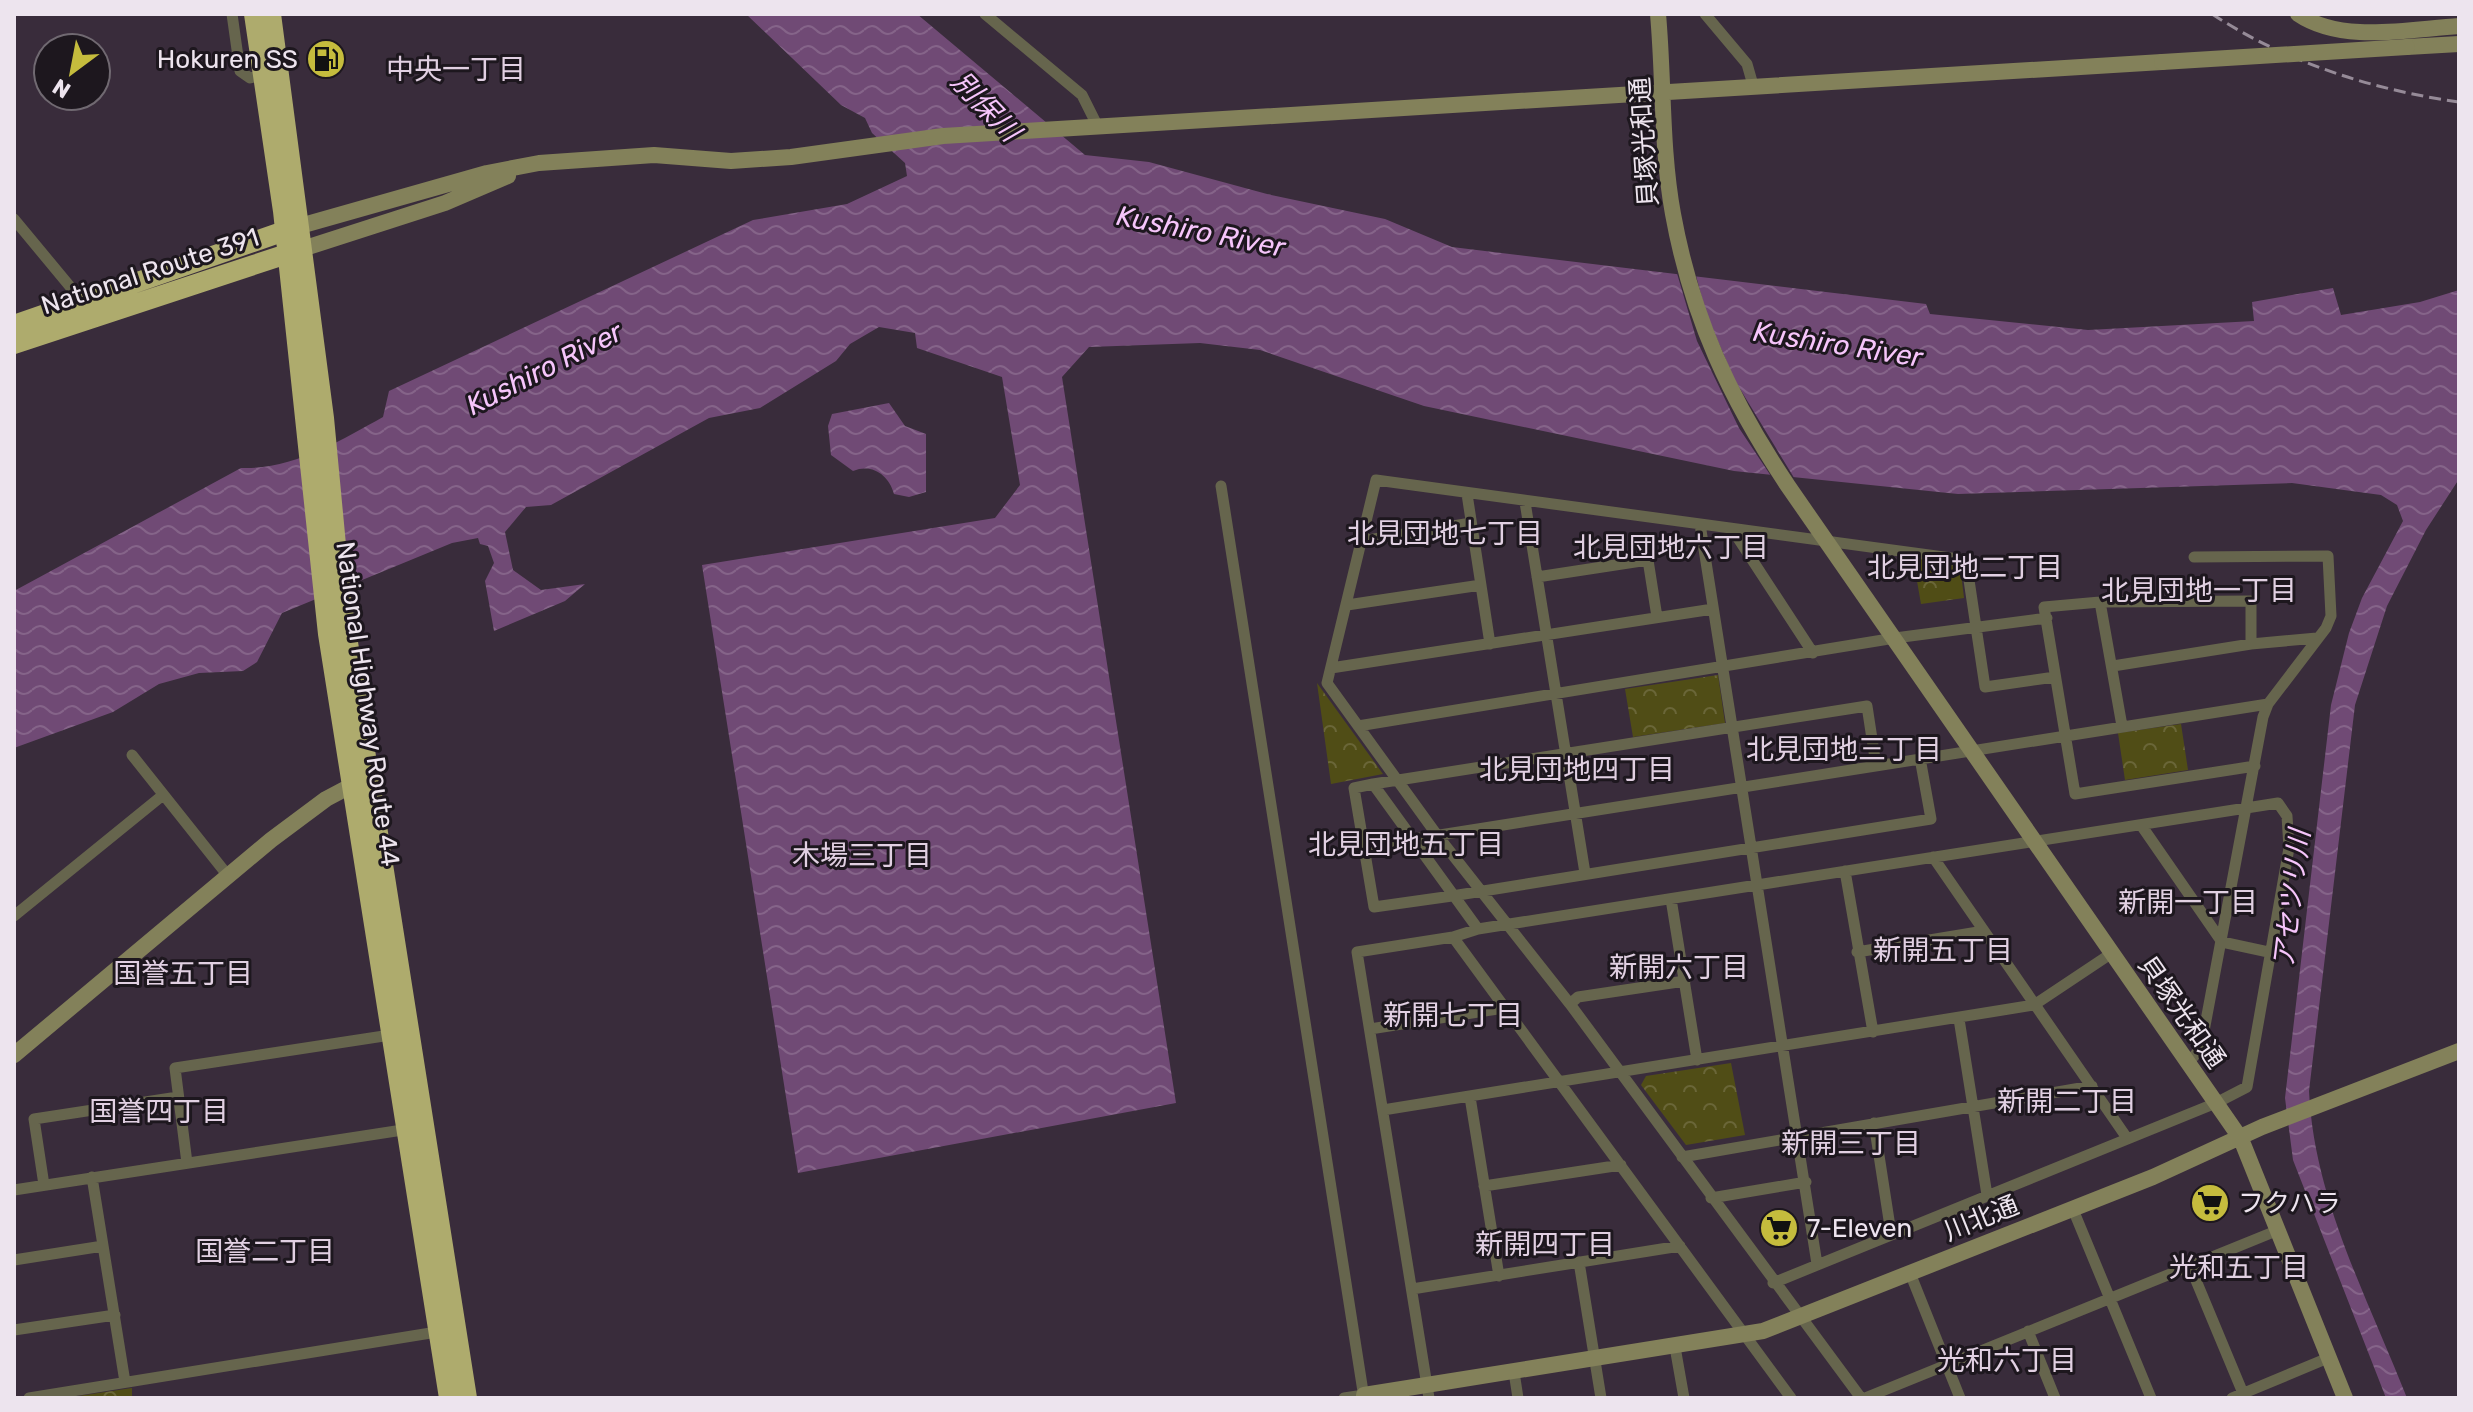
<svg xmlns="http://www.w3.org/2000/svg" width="2473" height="1412" viewBox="0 0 2473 1412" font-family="Rubik,'Noto Sans JP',sans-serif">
	<defs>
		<pattern id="forest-crowns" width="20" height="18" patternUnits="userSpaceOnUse" patternTransform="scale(2)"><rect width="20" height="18" fill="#504d16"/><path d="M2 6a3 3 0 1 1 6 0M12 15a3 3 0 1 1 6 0" fill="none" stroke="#6a6638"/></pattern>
		<pattern id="water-waves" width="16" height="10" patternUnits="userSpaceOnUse" patternTransform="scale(2)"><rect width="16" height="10" fill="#704a75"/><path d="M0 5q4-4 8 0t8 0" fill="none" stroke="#856489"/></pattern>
	</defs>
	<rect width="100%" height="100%" fill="#392c3b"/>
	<path fill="url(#forest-crowns)" d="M1913,558L1960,564L1964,598L1921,604Z
		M1718,675L1725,723L1633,737L1625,689Z
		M1317,683L1383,774L1331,784Z
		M2181,724L2188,770L2125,780L2118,733Z
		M1731,1063L1745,1135L1686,1145L1641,1085L1646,1076Z
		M132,1388V1398H65Z"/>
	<path fill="url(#water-waves)" d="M746,14H917L1085,155L1149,162L1267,194L1385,219L1452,247L1926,304L1930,314L2088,330L2254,321L2252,302L2333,288L2341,315L2420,302L2459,290V479L2426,530L2387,606L2355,705L2309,1091C2314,1199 2368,1299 2407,1398H2386L2293,1160L2285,1098L2331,705L2349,633L2362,598L2403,521L2397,505L2381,495L2292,483L1958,494L1734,471L1424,406L1260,350L1200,343L1089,347L1062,377L1176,1103L798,1173L702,565L995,518L1020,485L1002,377L917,348L915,333L879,327L850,344L836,361L760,408L709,418L551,505L526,507L505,532L513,570L541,590L585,584L565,601L494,631L485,581L494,563L488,546L480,544L478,538L452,543L282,613L257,662L243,671L199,673L159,684L113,712L14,748V591L241,468C292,470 340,441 383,417L389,391L753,220L847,204L907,176L905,163L872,133L865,118L841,105Z
		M889,403L905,426L926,434V492L909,497L894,494C889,475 872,463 853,471L831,455L828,426L832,414Z"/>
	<path fill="#392c3b" d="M1676,270L1695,272L1706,313L1734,379L1796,481L1773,479L1739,428L1697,341Z"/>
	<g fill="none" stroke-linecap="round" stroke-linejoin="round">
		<path stroke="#66654d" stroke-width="11" d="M232,14L240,71L250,78L267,74
			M985,14L1082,95L1098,127
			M1705,14L1747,64L1753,85
			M14,219L82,301
			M1221,486L1364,1398
			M1467,494L1490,644
			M1525,502L1585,873
			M1700,524L1817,1264
			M1732,529L1813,653
			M1362,541L1471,523
			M1537,577L1648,560L1657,617
			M2100,602L2122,726
			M1347,605L1481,585
			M2251,644V601L2100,602L2044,607L2075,794L2255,766
			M2113,666L2251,644L2317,638
			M1331,668L1713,609
			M1358,726L1895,638L2047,618
			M132,755L229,877
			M1373,784L1867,706L1876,765
			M2141,825L2222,942L2273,953
			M1364,847L2268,704
			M1933,857L2127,1138
			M1845,871L1873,1032
			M1671,899L1697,1060
			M14,916L163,795
			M1478,929L1373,784L1354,788L1374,907L1452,896L1931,819L1920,758
			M1453,937L1791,1398
			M1857,952L1984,931
			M1570,1004L1578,997L1685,981
			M1959,1019L1987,1195
			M1370,1029L1504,1008
			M2188,1064L2201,1047L2263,717L2268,704L2326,628L2331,616L2328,556L2194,557
			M1470,1097L1499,1276
			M1383,1110L2034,1005L2112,953
			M1874,1123L1891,1233
			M1682,1157L2092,1086
			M187,1163L175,1068L397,1034
			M92,1177L125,1382
			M44,1185L34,1119L178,1097
			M1484,1186L1621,1165
			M14,1190L409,1129
			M1711,1198L1806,1182
			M2072,1207L2151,1398
			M14,1260L103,1246
			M1579,1262L1601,1398
			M2190,1266L2245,1398
			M1910,1273L1960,1398
			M1412,1289L1680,1246
			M14,1330L115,1315
			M2028,1331L2055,1398
			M1675,1347L1684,1398
			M1514,1372L1518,1398
			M29,1398L443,1331
			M1344,1398L1364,1395
			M1429,1398L1357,952L1453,937L1478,929L2278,803L2287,816L2289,848L2247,1087L2216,1103L1773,1283
			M1861,1398L1570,1004L1437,835L1327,683L1376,480L1966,560L1985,687L2055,677
			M1865,1398L2276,1231
			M2232,1398L2328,1358"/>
		<path stroke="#83815a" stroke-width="16" d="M1658,14C1664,80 1661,149 1673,214C1692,318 1730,399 1788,486L2241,1139L2345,1398
			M2298,14C2342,44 2409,29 2459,26
			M2407,47L2459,44
			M300,226L487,173L539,163L654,155L731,161L791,157L943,136L2162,62
			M302,249L445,203L508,176
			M14,1055L271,840L326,799L360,781
			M1364,1395L1763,1331L2153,1177L2262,1127L2459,1051"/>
		<path stroke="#aeab6d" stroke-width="20" d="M254,14L283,211L328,634L449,1398
			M271,14L324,418L341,598L467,1398
			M14,325L296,227
			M14,344L299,250"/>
		<path stroke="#968b98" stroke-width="3" stroke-dasharray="12 6" stroke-linecap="butt" d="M2212,14C2285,62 2373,90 2459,102"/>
		<path stroke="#83815a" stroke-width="16" d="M2162,62L2407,47"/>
	</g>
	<defs>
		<symbol id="fuel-disc" viewBox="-11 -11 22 22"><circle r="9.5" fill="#c5bc3d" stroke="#1d171e"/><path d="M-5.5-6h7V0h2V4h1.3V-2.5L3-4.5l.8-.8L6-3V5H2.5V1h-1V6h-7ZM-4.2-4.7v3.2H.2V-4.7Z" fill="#111"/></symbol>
		<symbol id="supermarket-disc" viewBox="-11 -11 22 22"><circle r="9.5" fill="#c5bc3d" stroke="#1d171e"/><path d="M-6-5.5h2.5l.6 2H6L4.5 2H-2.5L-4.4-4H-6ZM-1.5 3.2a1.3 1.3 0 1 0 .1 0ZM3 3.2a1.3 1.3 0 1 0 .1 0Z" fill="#111"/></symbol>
	</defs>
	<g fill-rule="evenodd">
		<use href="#fuel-disc" x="304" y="37" width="44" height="44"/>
		<use href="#supermarket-disc" x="2188" y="1181" width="44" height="44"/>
		<use href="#supermarket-disc" x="1757" y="1206" width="44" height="44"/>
	</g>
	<g text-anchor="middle" stroke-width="6" stroke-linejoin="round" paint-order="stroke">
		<g font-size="26" fill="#ede4ee" stroke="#1d171e" text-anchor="start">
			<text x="298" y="68" text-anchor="end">Hokuren SS</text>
			<text x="2238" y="1212">フクハラ</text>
			<text x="1807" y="1237">7-Eleven</text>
		</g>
		<g font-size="26" fill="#ede4ee" stroke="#1d171e">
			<text transform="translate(1644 142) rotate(-94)" y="9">貝塚光和通</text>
			<text transform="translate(150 271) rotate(-18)" y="9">National Route 391</text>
			<text transform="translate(368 704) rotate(82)" y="9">National Highway Route 44</text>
			<text transform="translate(2182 1012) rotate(55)" y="9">貝塚光和通</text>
			<text transform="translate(1981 1218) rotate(-22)" y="9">川北通</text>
		</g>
		<g font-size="28" fill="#e1d0e2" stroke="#1d171e">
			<text x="456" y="79">中央一丁目</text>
			<text x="1445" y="543">北見団地七丁目</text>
			<text x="1671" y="557">北見団地六丁目</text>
			<text x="1965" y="577">北見団地二丁目</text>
			<text x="2199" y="600">北見団地一丁目</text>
			<text x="1844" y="759">北見団地三丁目</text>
			<text x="1577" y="779">北見団地四丁目</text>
			<text x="1406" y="854">北見団地五丁目</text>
			<text x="862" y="865">木場三丁目</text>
			<text x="2188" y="912">新開一丁目</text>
			<text x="1943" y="960">新開五丁目</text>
			<text x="1679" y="977">新開六丁目</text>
			<text x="183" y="983">国誉五丁目</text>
			<text x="1453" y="1025">新開七丁目</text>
			<text x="2067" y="1111">新開二丁目</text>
			<text x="159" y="1121">国誉四丁目</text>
			<text x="1851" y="1153">新開三丁目</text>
			<text x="1545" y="1254">新開四丁目</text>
			<text x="265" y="1261">国誉二丁目</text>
			<text x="2239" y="1277">光和五丁目</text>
			<text x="2007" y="1370">光和六丁目</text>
		</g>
		<g font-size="28" font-style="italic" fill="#f6c5fb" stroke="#1d171e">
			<text transform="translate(986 106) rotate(46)" y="10">別保川</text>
			<text transform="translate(1201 231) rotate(11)" y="10">Kushiro River</text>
			<text transform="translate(1838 344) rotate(9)" y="10">Kushiro River</text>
			<text transform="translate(544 368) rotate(-27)" y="10">Kushiro River</text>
			<text transform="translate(2291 899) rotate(-83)" y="10">アセツリ川</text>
		</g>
	</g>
	<rect width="2473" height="1412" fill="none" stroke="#ede4ee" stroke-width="32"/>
	<g transform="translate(72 72) rotate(212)"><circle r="38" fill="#1d171e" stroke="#706971" stroke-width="2"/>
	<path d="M0-6L14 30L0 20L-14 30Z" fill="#c5bc3d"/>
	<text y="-12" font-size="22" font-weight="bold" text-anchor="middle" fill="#ede4ee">N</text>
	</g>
</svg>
